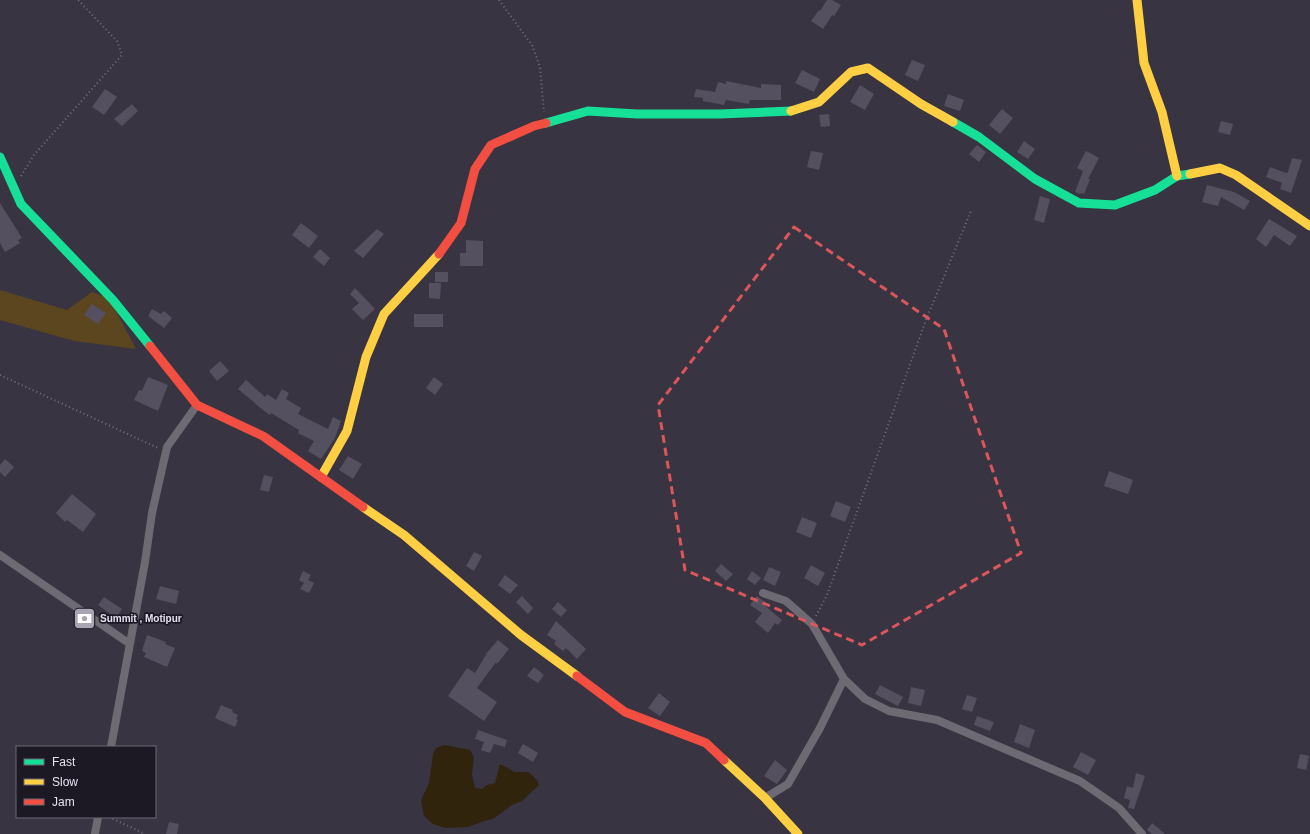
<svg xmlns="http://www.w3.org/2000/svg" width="1310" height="834" viewBox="0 0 1310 834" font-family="Helvetica,sans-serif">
	<rect width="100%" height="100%" fill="#383441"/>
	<path fill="#5b461f" d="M0,290L67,310L92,292L109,298L136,349L74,341L0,320Z"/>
	<path fill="#30240d" d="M445,745L470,750L474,757L472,775L475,788L482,789L487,785L495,783L500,764L515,772H529L537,780L539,785L522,801L512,805L493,819L484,821L468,827L445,828L433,824L424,816L421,800L429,783L433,754L436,748Z"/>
	<path fill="#55505f" d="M827,0H832L841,5L834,16L832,15L823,29L811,21L819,10L820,11Z
		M912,60L925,65L918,81L905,75Z
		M802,70L820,79L814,92L795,83Z
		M726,81L761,88V84L781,85V100H750L749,104L726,100L724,105L703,101V98L694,97L696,89L715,92L718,82L726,84Z
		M860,85L874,94L865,110L850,102Z
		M105,89L117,97L104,115L92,107Z
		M948,94L964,100L960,111L944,106Z
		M132,104L138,111L122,126L114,119Z
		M1002,109L1013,118L1000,134L989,125Z
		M829,114L830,126L821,127L819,115Z
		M1221,121L1233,124L1230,135L1218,132Z
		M1024,141L1035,149L1028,159L1017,152Z
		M977,145L986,152L979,162L969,154Z
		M811,151L823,153L819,170L807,167Z
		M1086,151L1099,158L1088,179H1090L1084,194L1081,193L1080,194L1075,192L1083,171L1077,168Z
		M1292,158L1302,160L1291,193L1280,189L1282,183L1266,177L1270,167L1286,173L1288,172Z
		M1207,185L1234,192L1250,201L1244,210L1221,197L1218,206L1202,202Z
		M1040,196L1050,199L1044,223L1034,220Z
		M0,203L22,238L18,240L20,243L5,252L0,243Z
		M1269,219L1297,236L1290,246L1274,235L1266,247L1256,239Z
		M301,223L318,236L309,248L292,235Z
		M377,229L384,234L363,258L354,251Z
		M466,240L483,241V266H460V253H466Z
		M320,249L330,258L324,266L313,257Z
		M435,272H448V282H435Z
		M429,283H441L440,299L429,298Z
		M355,288L375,309L363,320L352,309L359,303L350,294Z
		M92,304L106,313L98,324L84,315Z
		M152,309L161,314L164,311L172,318L164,328L148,316Z
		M414,314H443V327H414Z
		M220,361L229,371L217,381L209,371Z
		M148,377L168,385L158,411L134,400L139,390L142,391Z
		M434,377L443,384L435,395L426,388Z
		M246,380L265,397L267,394L276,400L282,389L289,393L286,399L301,408L298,414L328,429L333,417L341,421L335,438L321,459L308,451L314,441L298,433L299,430L271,413L270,415L263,410L238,389Z
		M348,456L362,464L353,479L339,470Z
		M5,459L14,467L5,477L0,472V465Z
		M1109,471L1133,480L1128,494L1104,486Z
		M264,475L273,477L269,492L260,490Z
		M72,494L96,514L83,532L67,520L65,522L56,513Z
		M836,501L851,507L845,522L830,516Z
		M802,517L817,523L811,538L796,532Z
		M474,552L482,556L474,571L466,566Z
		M721,564L733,574L726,581L715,571Z
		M811,565L825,573L818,586L804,578Z
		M769,567L781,572L775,586L763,580Z
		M303,571L311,575L308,580L314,583L309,593L300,589L304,583L299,580Z
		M752,571L761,578L755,585L747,579Z
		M505,575L518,585L510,594L498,585Z
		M160,586L179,591L176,604L156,599Z
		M522,596L533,608L528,614L516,602Z
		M757,596L766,603L764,605L782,620L778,625L775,623L768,633L755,622L762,613L750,605Z
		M104,597L122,609L116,618L98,605Z
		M558,602L567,610L561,617L552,609Z
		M556,621L586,649L577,659L566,648L563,651L554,644L556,641L547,635Z
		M147,635L166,642L165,644L175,648L167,667L144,657L146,653L142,651Z
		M498,640L509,649L497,664L496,662L477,688L497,702L484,721L448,696L467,668L475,673L486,655H485Z
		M534,667L544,675L538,683L527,676Z
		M880,685L903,697L898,706L875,694Z
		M911,687L925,690L921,706L908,703Z
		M659,693L670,702L660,716L648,708Z
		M967,695L977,698L972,712L962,709Z
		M221,705L233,710L232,712L238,715L236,719L238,720L235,727L215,718Z
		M977,716L994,722L990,731L974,725Z
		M1020,724L1035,730L1029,748L1014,742Z
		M478,730L507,740L505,747L494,744L490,753L481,750L484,742L475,739Z
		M523,744L538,753L533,762L518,753Z
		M1081,752L1096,760L1088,775L1073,767Z
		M1300,754L1309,756L1306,770L1297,768Z
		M775,760L787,770L777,784L764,776Z
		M1136,773L1145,776L1134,809L1128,808L1130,800L1124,798L1127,786L1133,788Z
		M169,822L179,824L177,834H166Z
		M1152,823L1165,834H1152L1147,830Z"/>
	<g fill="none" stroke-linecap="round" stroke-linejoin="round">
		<path stroke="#747078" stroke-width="2" stroke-dasharray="1 3" stroke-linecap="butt" d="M499,0L532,45L540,67L544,112
			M21,176L34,155L122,55L117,41L78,0
			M0,375L158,448
			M816,616L827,595L926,320L971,211
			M109,817L145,834"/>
		<path stroke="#6d6a73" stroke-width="8" d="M0,555L130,644
			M763,593L786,601L812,624L844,679L865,699L889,711L937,720L1080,781L1119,808L1142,834
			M111,747L145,562L152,513L167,447L197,405
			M765,798L788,784L820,728L844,679
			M95,834L98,817"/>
		<path stroke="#16e098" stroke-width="9" d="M953,122L979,137L1035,179L1079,203L1115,205L1155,190L1177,176L1190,174
			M546,123L588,111L637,114H720L791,111
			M0,157L21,204L113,300L150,346"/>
		<path stroke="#ffcf43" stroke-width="9" d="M1137,0L1144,63L1162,112L1177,176
			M791,111L819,102L851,72L868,68L921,104L953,122
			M1190,174L1220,168L1236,175L1310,226
			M321,477L347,431L366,357L384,314L439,254
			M363,507L404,535L521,635L577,676
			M724,760L765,798L798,834"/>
		<path stroke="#f24e42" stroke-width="9" d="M439,254L461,223L475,169L491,145L534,126L546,123
			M150,346L197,405L263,436L363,507
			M577,676L625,712L706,743L724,760"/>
	</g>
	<path fill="none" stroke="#da565a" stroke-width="3" stroke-dasharray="8 5" stroke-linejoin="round" d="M794,227L944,329L1021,553L862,645L685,570L658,405Z"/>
	<defs>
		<symbol id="bank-square" viewBox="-11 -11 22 22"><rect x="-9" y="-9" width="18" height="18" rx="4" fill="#a9a4b3" stroke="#1d1924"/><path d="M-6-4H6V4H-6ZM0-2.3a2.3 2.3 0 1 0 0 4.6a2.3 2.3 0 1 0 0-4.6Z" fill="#fff"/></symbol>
	</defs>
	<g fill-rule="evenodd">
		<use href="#bank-square" x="72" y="606" width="25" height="25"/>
	</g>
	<g text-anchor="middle" stroke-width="3.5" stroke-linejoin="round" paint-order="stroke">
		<g font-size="10" font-weight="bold" fill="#e6e1f1" stroke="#1d1924" text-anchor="start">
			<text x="100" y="622">Summit , Motipur</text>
		</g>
	</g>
	<rect x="16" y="746" width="140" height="72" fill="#1d1924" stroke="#6d6976"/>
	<rect x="24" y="759" width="20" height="6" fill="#16e098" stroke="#6d6976"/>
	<text x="52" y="766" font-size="12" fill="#e6e1f1">Fast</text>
	<rect x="24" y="779" width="20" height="6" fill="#ffcf43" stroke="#6d6976"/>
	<text x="52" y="786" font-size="12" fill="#e6e1f1">Slow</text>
	<rect x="24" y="799" width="20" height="6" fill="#f24e42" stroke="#6d6976"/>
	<text x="52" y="806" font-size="12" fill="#e6e1f1">Jam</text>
</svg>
